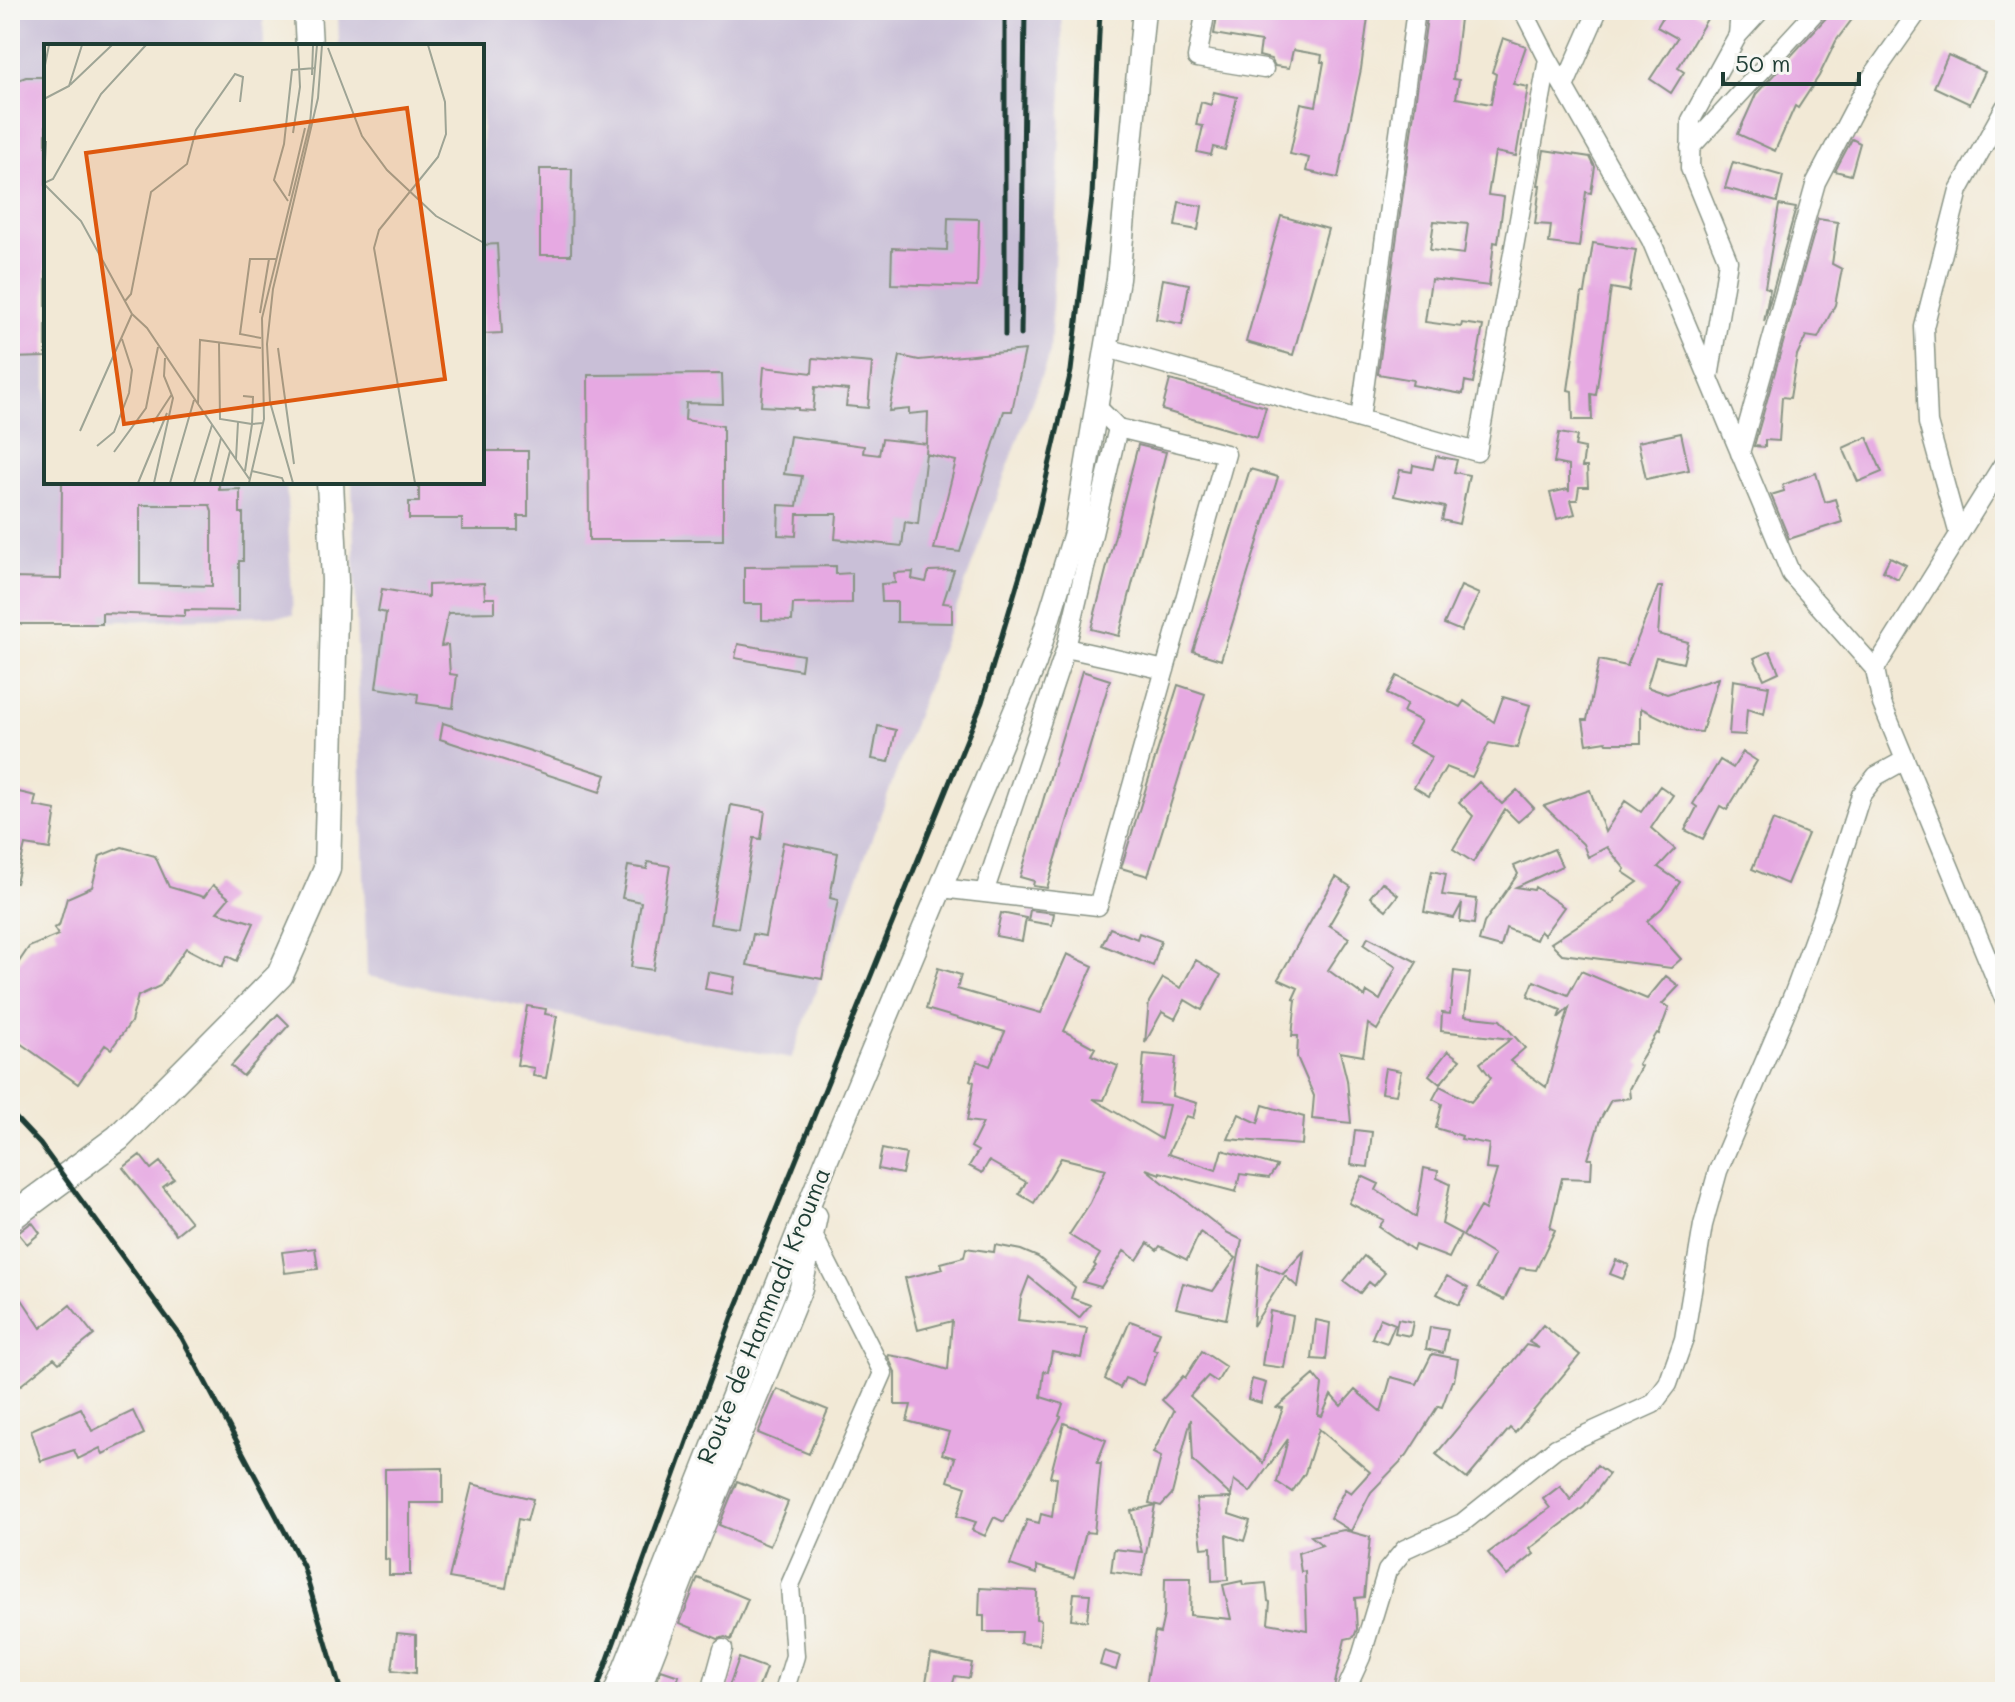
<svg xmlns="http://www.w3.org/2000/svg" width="2015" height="1702" viewBox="0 0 2015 1702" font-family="Mali,sans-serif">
	<rect width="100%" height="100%" fill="#f6f6f2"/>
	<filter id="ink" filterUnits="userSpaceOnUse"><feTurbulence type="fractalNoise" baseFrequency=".0125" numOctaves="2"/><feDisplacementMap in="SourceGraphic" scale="16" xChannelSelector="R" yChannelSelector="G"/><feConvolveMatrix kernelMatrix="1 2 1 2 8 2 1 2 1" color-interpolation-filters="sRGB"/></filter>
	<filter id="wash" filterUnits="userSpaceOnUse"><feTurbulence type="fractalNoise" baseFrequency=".006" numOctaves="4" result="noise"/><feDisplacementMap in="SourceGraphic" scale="32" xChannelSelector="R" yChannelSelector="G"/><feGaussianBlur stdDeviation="1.8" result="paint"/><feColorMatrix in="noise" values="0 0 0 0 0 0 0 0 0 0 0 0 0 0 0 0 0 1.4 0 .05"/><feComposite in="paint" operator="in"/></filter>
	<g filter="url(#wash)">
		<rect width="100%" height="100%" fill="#f2e9d6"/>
		<path fill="#c9bfd7" d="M10,10H263L264,46H46V482H286L293,615L10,625Z
			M338,10H1061L1063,67L1050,352L791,1059L367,976L352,482H482V46H339Z"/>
		<g id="blocks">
			<path fill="#e6a9e2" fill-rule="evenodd" d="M1218,10H1369L1361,69L1338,178L1306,171L1309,158L1290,154L1301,103L1316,106L1324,62H1321L1322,55L1293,50L1289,68L1275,66L1271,59L1259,56L1261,42L1214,34Z
				M1428,10H1461L1453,79L1459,80L1456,98L1491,104L1496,74L1492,72L1503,38L1526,46L1513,84L1528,87L1516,156L1495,152L1488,195L1504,197L1498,243L1494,242L1489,286L1431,279L1425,322L1461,327L1462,323L1483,326L1473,383L1465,381L1463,394L1412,385L1413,380L1378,374ZM1434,221L1468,224L1464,254L1430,250Z
				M1667,10H1690L1707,19L1678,68L1684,72L1671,93L1650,79L1677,38L1657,27Z
				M1829,10H1859L1836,41L1819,76L1798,108L1795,106L1775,151L1738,134L1756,94L1826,18Z
				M1948,55L1985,72L1970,104L1934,87Z
				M26,77H46V357L10,358V83Z
				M1214,92L1237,97L1225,150L1213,147L1211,155L1197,152L1203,126L1196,125L1201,102L1211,105Z
				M1852,139L1860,143L1851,175L1835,171Z
				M1544,150L1590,157L1595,167L1591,193L1586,192L1579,247L1549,243L1551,225L1535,224L1540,185H1538Z
				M1733,162L1783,176L1777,202L1725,188Z
				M540,169H572L571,255H540Z
				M1179,202L1202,206L1198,230L1175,226Z
				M1779,205L1796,208L1764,322L1770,289L1765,287Z
				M1281,216L1328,229L1293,355L1246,342Z
				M948,218L979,219L977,287L891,284L892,248L947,250Z
				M1818,219L1838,222L1832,264L1842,269L1835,305L1818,338L1806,336L1797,355L1790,398L1782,397L1779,441L1765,440V447L1754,446Z
				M1593,243L1636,250L1629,291L1611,288L1596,395L1591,394L1592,420H1573L1572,391L1568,390L1582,293H1585Z
				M497,244L502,333L482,334V245Z
				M1163,279L1189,284L1182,324L1156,319Z
				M1025,350L1012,411H1004L960,552L934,549L956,461L926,454L927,444L918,524L905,522L902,546L835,539L837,514H797L796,536L778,535L779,505L797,506L802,476L784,474L790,436L864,446L863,453L879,455L882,439L927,444L928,412L909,414V409L889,411L900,356L919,360Z
				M813,358L872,363L868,408L846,406L848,390L815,387L813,411L798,410V408L761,406L764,367L812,373Z
				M722,374L723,404L686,403L685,420L723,426V540H589L588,375Z
				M1170,380L1266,407L1257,438L1162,410Z
				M1559,433L1577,436L1575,446L1585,448L1582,467H1587L1588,487H1579L1577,500H1571L1575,514L1557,519L1550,493L1568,489L1569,492V466L1554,463Z
				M1681,433L1689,470L1646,479L1638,442Z
				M1867,437L1882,472L1858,482L1843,448Z
				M1138,445L1166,452L1119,636L1091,629Z
				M482,451H528V516H518V530H462V519H409V502H419V482H482Z
				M1436,456L1457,460L1454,472L1469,475L1459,524L1442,520L1445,507L1394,496L1400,470L1412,472L1413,465L1433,469Z
				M1250,469L1278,477L1221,660L1193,651Z
				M1816,473L1825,502L1835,499L1842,522L1789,539L1771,495L1784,491L1782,485Z
				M62,482H219V490L240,489V513H243V561H239V611L185,610V616L102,613V624H10V578L61,579ZM140,505H210L212,512V586L140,584Z
				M1890,557L1906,565L1898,579L1883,571Z
				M836,566V574L852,573V603L793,604L792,621L762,620V604H744V567Z
				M954,570L943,603L952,604V623L897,622V602H882L881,584L895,583L894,573L913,572L912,579L926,582L929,571Z
				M484,583L485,598H495V612L448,613L441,646L448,645L450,674L457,675L453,708L417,703L418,694L376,688L386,613L378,611L382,589L428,597V585Z
				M1461,586L1479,594L1461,631L1444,624Z
				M1658,587H1662L1658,634L1688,642L1683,663L1656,657L1647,687L1667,694L1718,678L1702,732L1688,731L1641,708V743H1607L1606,741L1587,744L1583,720H1587L1599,660L1627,666Z
				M738,644L803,655L801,670L735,658Z
				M1770,651L1779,672L1764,679L1754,658Z
				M1082,671L1110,680L1047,888L1033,886L1034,881L1020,877Z
				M1397,676L1460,707L1464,701L1494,722L1503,697L1530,705L1517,748L1489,743L1472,777L1446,767L1429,796L1414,787L1432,757L1408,744L1421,721L1403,712L1407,704L1387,694Z
				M1733,680L1769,686L1764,714L1747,709L1745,735L1729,734Z
				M1178,685L1205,694L1148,876L1121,868Z
				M443,723L606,775L600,792L440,739Z
				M878,726L896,730L889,762L872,759Z
				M1743,752L1757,761L1727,810L1720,806L1703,839L1685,830L1697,807L1693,804L1720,760L1733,768Z
				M1479,782L1502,804L1517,790L1534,808L1518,822L1505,809L1473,862L1453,849L1473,816L1459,802Z
				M1660,786L1673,795L1651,828L1675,849L1658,867L1680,882L1662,908L1647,921L1681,959L1671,968L1562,954L1551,943L1615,901L1614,899L1638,882L1623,872L1625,869L1607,847L1588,857L1583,844L1544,806L1590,790L1605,832L1625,801L1641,812Z
				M10,790L36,796L34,806L56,810L50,849L25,845L16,883H10Z
				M731,805L765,811L761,839L754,838L738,928L710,924Z
				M1773,820L1808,834L1787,884L1752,869Z
				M783,842L838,853L830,898L838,900L822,979L747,965L753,934L765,936Z
				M122,847L155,856L169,887L204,897L213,885L229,898L217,912L254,923L237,961L227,956L222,967L186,948L160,986L138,996L131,1022L111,1049L105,1045L78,1084L10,1036V975L29,947L58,935L54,928L59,926L67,898L92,887L100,856Z
				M1554,849L1562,866L1516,887L1534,890L1535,887L1564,907L1544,935L1540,931L1536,940L1506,928L1501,947L1479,941L1484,923L1518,874L1514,866Z
				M648,862L670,866L653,970L631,967L641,902L622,898L628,866L647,869Z
				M1432,871L1446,874L1442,895L1477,899L1474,924L1460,922L1462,903L1454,918L1424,912Z
				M1336,877L1351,887L1329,925L1349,938L1328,970L1365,997L1367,992L1380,1000L1396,967L1364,945L1368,937L1417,962L1377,1030L1368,1024L1363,1056L1340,1052L1347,1080L1351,1123L1312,1119L1314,1096L1297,1057L1298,1036H1292L1296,1000L1293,999L1298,988L1278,979Z
				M1382,882L1398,895L1386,910L1370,897Z
				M1030,910L1054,913L1052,925L1028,921Z
				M1001,913L1026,918L1022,941L996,936Z
				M1110,928L1137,939L1139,933L1161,941L1153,966L1102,945Z
				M1067,954L1093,966L1064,1031L1095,1048L1091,1055L1118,1066L1104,1100L1093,1099L1161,1139L1169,1105L1140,1103L1144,1054L1176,1057L1172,1096L1197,1103L1193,1118L1186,1116L1168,1154L1216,1170L1222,1150L1277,1166L1269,1178L1240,1174L1236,1192L1160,1172V1174L1146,1169L1226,1232L1242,1240L1226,1319L1176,1308L1183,1283L1213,1291L1236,1258L1200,1232L1187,1260L1160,1246L1157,1250L1148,1243L1137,1260L1124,1251L1101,1287L1083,1282L1096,1266L1094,1264L1100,1254L1069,1235L1090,1203L1106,1169L1061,1158L1034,1203L1019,1194L1026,1182L989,1161L982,1173L969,1166L978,1151L971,1147L983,1123L967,1121L974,1082L970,1080L977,1061L990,1066L1005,1032L926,1009L938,968L961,975L957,989L1041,1013Z
				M1196,960L1221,975L1202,1010L1185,1000L1175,1019L1162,1012L1145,1043L1149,1002L1163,978L1181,988Z
				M1454,971L1470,973L1465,1016L1500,1020L1525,1048L1510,1061L1546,1087L1569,1008L1558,1018L1561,1010L1528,996L1534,981L1568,995L1581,971L1647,999L1666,976L1679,986L1662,1004L1669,1007L1659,1034L1657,1033L1638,1064L1641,1066L1629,1089L1630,1098L1611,1100L1600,1120L1588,1159H1592L1591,1179L1562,1178L1550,1228L1555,1230L1536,1270L1520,1268L1504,1300L1478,1287L1494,1255L1463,1236L1480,1207L1485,1210L1497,1170L1486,1169L1489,1144L1461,1139L1462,1136L1436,1128L1442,1104L1433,1099L1440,1086L1471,1102L1491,1078L1480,1063L1511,1039L1441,1031L1442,1013L1450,1014Z
				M708,972L735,977L732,994L705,989Z
				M527,1006L546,1009L545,1014L557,1016L546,1078L533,1076L534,1068L517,1065Z
				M278,1014L289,1025L243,1076L231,1066Z
				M1448,1051L1460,1060L1440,1084L1429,1075Z
				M1385,1068L1401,1071L1396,1095L1381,1093Z
				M1263,1105L1304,1117L1302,1145L1228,1139L1239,1114L1258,1123Z
				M1355,1130L1372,1132L1368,1167L1351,1165Z
				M882,1149L906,1154L902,1174L878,1169Z
				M140,1155L151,1169L160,1162L174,1179L163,1187L191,1222L176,1234L123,1168Z
				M1424,1168L1438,1171L1437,1178L1450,1184L1442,1224L1461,1234L1449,1258L1415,1245L1413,1250L1379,1227L1384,1220L1349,1203L1362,1176L1379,1184L1376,1190L1416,1217Z
				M32,1222L40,1233L27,1244L18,1233Z
				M995,1245L1021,1250L1038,1257L1075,1287L1071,1298L1090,1305L1079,1318L1029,1277L1021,1298L1018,1320L1087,1328L1081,1358L1052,1352L1048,1372L1044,1371L1041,1397L1063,1404L1059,1416L1061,1417L1004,1522L994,1517L985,1536L972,1530L976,1522L957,1516L966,1487L948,1481L955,1458L942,1454L949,1432L907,1421L911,1405H895V1372L888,1357L889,1355L911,1359L948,1370L952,1321L918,1330L905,1278L943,1269L941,1263L964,1257L966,1248L994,1252Z
				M315,1248L318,1269L285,1273L282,1252Z
				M1304,1251L1298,1287L1285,1276L1253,1326L1258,1264L1283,1274Z
				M1364,1256L1385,1273L1374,1286L1369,1282L1360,1293L1344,1281Z
				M1616,1260L1629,1265L1623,1279L1610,1274Z
				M1447,1276L1468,1288L1459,1305L1437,1294Z
				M21,1298L41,1328L70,1305L94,1335L59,1363L54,1358L10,1394V1306Z
				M1270,1311L1293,1316L1284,1368L1262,1365Z
				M1380,1318L1395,1324L1387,1343L1372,1338Z
				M1398,1319L1413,1322L1410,1336L1395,1333Z
				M1316,1320L1330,1323L1326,1360L1312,1359Z
				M1130,1321L1160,1332L1153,1349L1157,1351L1143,1385L1125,1378L1120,1388L1105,1379Z
				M1543,1325L1580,1355L1515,1433L1510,1428L1467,1479L1436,1454L1526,1345L1539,1348L1529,1342Z
				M1430,1327L1448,1330L1443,1353L1426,1349Z
				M1202,1351L1226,1367L1217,1382L1208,1376L1190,1396L1263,1463L1283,1408L1277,1407L1314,1375L1322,1385L1318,1415L1322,1416L1331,1395L1341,1406L1355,1390L1381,1412L1391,1377L1417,1384L1432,1354L1458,1359L1454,1381H1452L1442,1407L1438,1406L1407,1455L1371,1492L1351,1531L1330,1518L1345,1489L1351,1493L1370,1472L1319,1429L1305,1473L1292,1492L1277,1482L1288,1439L1250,1492L1234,1480L1231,1496L1193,1461L1191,1419L1172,1494L1161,1506L1149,1503L1161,1457L1153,1453L1174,1411L1162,1400L1183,1376L1185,1378Z
				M1252,1379L1266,1383L1261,1403L1248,1399Z
				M777,1389L828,1410L809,1454L758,1433Z
				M81,1408L92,1431L133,1411L144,1434L103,1454L100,1448L78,1459L74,1450L41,1461L31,1430Z
				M1064,1423L1106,1440L1097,1463H1101L1094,1533L1086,1532L1074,1577L1037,1566V1574L1010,1565L1027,1520L1039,1523L1041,1514L1052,1517L1057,1478L1050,1477Z
				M1597,1465L1609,1474L1584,1507L1530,1549L1534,1554L1507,1576L1488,1553L1550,1508L1543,1499L1560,1486L1571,1500Z
				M443,1468V1503H410V1575H389V1560L385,1559V1469Z
				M737,1481L788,1502L770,1546L719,1525Z
				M472,1484L533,1499L527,1521L518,1519L506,1588L449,1578Z
				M1231,1498L1229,1514L1250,1521L1244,1541L1226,1535L1228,1580L1212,1581L1211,1547L1202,1548L1196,1499Z
				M1155,1505L1142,1576L1111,1572L1114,1549L1142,1552L1131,1511Z
				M1344,1530L1370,1537L1364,1597L1355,1598L1357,1629L1354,1637L1345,1639L1333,1692H1311L1299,1687L1298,1692H1145L1155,1632L1160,1633L1164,1615L1165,1578H1191L1190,1615L1231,1619L1223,1585L1242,1581L1243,1585L1266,1583L1268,1601L1270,1602L1268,1623L1307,1630L1305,1571L1301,1572L1298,1553L1322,1545L1311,1536Z
				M698,1578L748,1599L731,1640L725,1637L718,1639L680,1623Z
				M980,1588L1037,1591L1036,1619L1041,1620L1039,1645L1020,1643L1021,1632H984V1616H979Z
				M1074,1593L1090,1594L1087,1621L1071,1619Z
				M397,1633L416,1635V1673L392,1670Z
				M1104,1651L1120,1656L1116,1670L1100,1665Z
				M931,1654L972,1663L969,1678L955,1676L952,1687L926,1682Z
				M739,1658L766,1668L757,1692H727Z
				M661,1670L679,1676L674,1692H653Z"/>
		</g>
	</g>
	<g filter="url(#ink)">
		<use href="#blocks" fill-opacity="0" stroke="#889385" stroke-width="2"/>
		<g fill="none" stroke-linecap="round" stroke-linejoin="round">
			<defs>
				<path id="minor" d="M1206,10L1197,58L1264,69
					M1738,35L1761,10
					M1548,59L1651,240L1791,574L1875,669L2005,461
					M1564,87L1598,10
					M1690,148L1817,10
					M1107,348L1477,452L1548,59L1523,10
					M1709,378L1728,261L1690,168L1691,120L1738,35L1740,10
					M1360,419L1416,10
					M1740,453L1816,182L1869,81L1919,10
					M1959,535L1928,423L1924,327L1959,190L2005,107
					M1066,648L1165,670
					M1875,669L1882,704L2005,1001
					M941,888L1098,906L1226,454L1118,428L1097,407
					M984,893L1066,648L1118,428
					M711,1692L723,1649
					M784,1692L795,1656L790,1585L883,1373L812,1233
					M1345,1692L1361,1657L1387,1571L1405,1549L1462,1523L1556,1448L1653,1404L1668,1384L1684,1339L1703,1225L1718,1171L1795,990L1825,908L1861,795L1876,776L1905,760"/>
				<path id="tertiary" d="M615,1692L828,1157L1035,663L1075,533L1118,279L1144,10
					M638,1692L687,1566L801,1288L816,1216"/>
				<path id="secondary" d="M307,10L309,46
					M10,1218L118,1138L280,975L327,869L335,581L330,482"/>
			</defs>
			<use href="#minor" stroke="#889385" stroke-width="21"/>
			<use href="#tertiary" stroke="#889385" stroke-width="25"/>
			<use href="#secondary" stroke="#889385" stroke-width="29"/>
			<use href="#minor" stroke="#fff" stroke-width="18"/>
			<use href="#tertiary" stroke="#fff" stroke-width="22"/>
			<use href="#secondary" stroke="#fff" stroke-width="26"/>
			<path stroke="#1f3d34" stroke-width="5" d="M1005,335V10
				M1021,335L1025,10
				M10,1112L40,1144L182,1338L303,1566L341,1692
				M596,1692L732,1318L982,702L1037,518L1071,371L1092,197L1100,10"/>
		</g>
	</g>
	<g text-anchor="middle" stroke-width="6" stroke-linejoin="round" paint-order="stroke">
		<g font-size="24" fill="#1f3d34" stroke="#f6f6f2">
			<text transform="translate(764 1316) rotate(-68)" y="8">Route de Hammadi Krouma</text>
		</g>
	</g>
	<g transform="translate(44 44)">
		<rect width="440" height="440" fill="#f2e9d6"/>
		<path fill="none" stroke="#9ea495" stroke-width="2" d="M284,4L318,92L343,126L392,172L440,199M0,26L5,1M268,31L269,1M26,41L68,1M0,55L25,42L38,1M249,89L256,43L254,1M0,138L2,97M0,139L9,135L57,50L102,1M0,140L37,177L88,270M245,152L261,84M244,157L230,136L240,100L248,26L271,24M81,257L87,250L107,148L143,120L152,86L191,30L199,33L196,58M216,269L225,215M217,294L196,290L206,215H232M175,299L176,375L208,380L209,353L199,352M234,304L250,420M109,379L128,350M36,387L88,270L103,284L154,360M53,402L70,388L85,349L88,326L78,295M70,408L102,364L114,303M192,415L194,378M201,427L208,380L219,379M208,427L238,434L240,439M206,436L154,360L156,296L217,304M94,439L123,369M110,439L129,354L120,332L121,314M126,439L150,356M150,439L168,381M166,439L177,394M178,439L186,407M205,439L220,375L218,274L266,79L273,1M249,439L226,358L223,300L229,245L274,54L278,1M371,439L330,204L335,186L394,113L402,90L401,58L384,1"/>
		<path fill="#de580e" fill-opacity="0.15" stroke="#de580e" stroke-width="4" d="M363,64L401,335L80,380L42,109Z"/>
		<rect width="440" height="440" fill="none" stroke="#1f3d34" stroke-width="4"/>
	</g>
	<rect width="2015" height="1702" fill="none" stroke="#f6f6f2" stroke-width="40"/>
	<path d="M1723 72v12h136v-12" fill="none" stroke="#1f3d34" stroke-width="4"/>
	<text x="1735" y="72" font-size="24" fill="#1f3d34" stroke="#f6f6f2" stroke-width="6" paint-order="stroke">50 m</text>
</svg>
